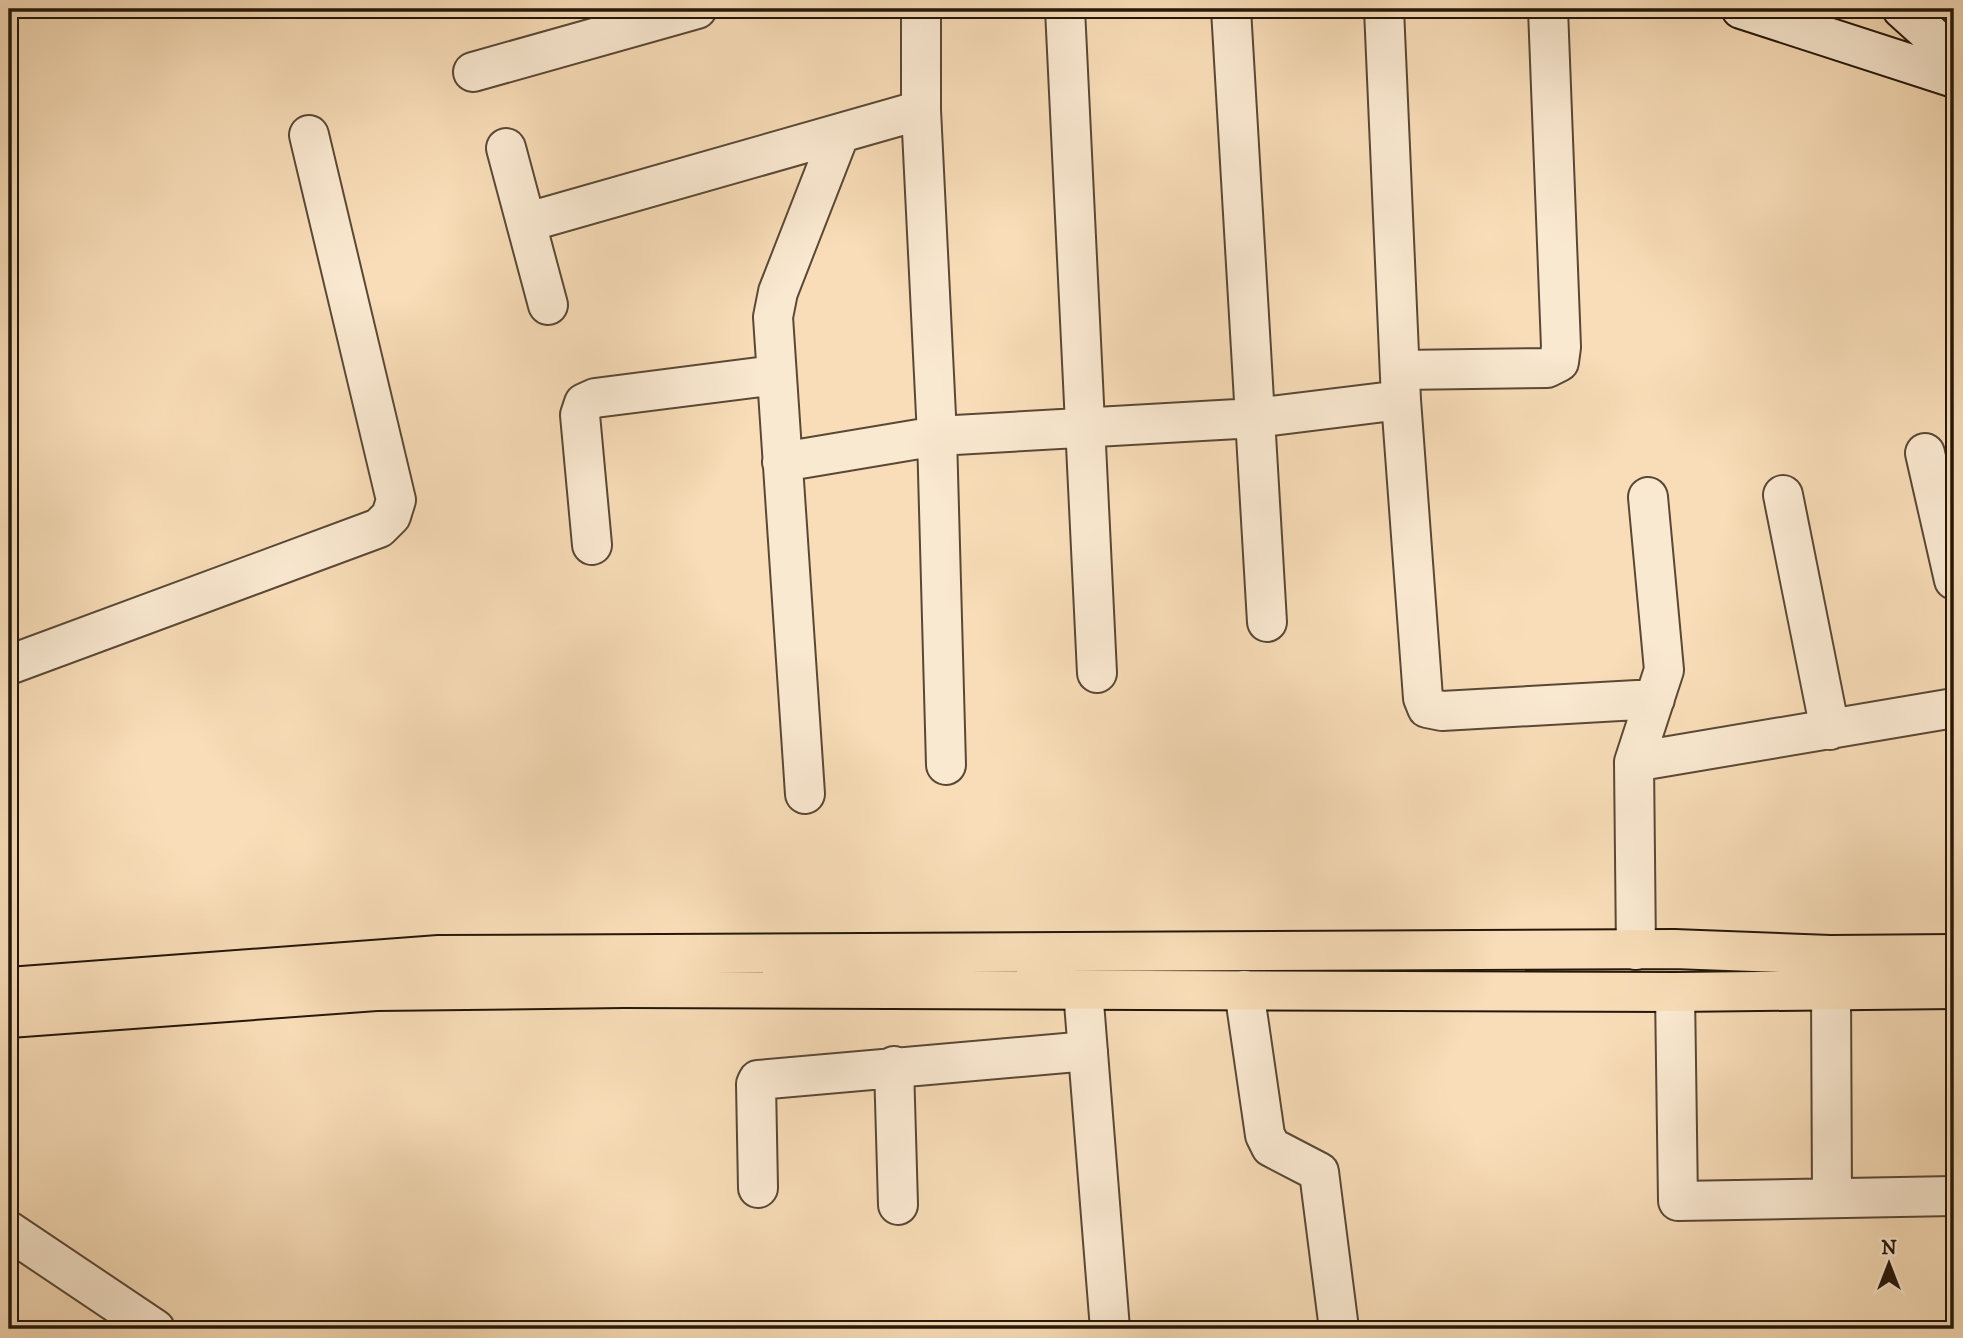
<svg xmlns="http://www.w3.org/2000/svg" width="1963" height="1338" viewBox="0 0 1963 1338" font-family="'IM FELL DW Pica',serif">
	<rect width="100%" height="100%" fill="#f8ddb8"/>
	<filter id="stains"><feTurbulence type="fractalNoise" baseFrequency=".00286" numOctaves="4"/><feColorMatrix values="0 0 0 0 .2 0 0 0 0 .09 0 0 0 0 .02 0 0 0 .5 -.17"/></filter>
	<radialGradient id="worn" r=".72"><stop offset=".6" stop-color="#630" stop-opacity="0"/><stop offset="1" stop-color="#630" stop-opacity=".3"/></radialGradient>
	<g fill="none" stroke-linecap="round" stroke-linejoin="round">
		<defs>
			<path id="street" d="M921,9V110L937,436L946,765
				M1065,9L1097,673
				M1231,9L1267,622
				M1384,9L1401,400L1423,698L1427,708L1442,711L1655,699
				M473,72L697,9
				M506,148L548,305
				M528,222L921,110
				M1400,370L1547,368L1559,362L1561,347L1548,9
				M1925,453L1954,580
				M782,462L937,436L1255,418L1401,400
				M1783,495L1830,730
				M592,545L580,415L584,403L595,398L776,375
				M9,665L379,528L391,516L396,500L309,135
				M1634,762L1954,708
				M805,794L773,317L778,292L840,133
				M1636,950L1634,762L1664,670L1648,497
				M1831,989L1832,1198
				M1083,990L1110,1329
				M1244,990L1265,1135L1271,1147L1319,1172L1339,1329
				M1675,992L1678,1201L1954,1196
				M894,1066L898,1205
				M758,1188L756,1084L758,1080L1088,1051
				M9,1231L155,1329"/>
			<path id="secondary" d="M1741,9L1954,78
				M1902,9L1954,56"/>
			<path id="primary" d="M9,987L439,955L1674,949L1830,955L1954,954
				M9,1018L376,991L624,988L1675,992L1954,989"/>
		</defs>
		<use href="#street" stroke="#5a4836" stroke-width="42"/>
		<use href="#secondary" stroke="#25170a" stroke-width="42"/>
		<use href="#primary" stroke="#25170a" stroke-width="42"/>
		<use href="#street" stroke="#fae9d1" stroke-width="38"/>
		<use href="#secondary" stroke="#fae9d1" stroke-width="38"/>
		<use href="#primary" stroke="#f8ddb8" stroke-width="38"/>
	</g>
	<rect width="1963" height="1338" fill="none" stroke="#f8ddb8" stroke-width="35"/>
	<rect x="10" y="10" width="1942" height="1317" fill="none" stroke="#25170a" stroke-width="3.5"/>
	<rect x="18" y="18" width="1928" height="1303" fill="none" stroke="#25170a" stroke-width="2"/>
	<g transform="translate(1889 1264)" stroke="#fae9d1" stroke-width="5" paint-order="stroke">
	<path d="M0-5L12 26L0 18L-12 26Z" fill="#25170a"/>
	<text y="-10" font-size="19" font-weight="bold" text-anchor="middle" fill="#25170a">N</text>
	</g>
	<rect width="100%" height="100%" filter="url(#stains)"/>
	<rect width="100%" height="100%" fill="url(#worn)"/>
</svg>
